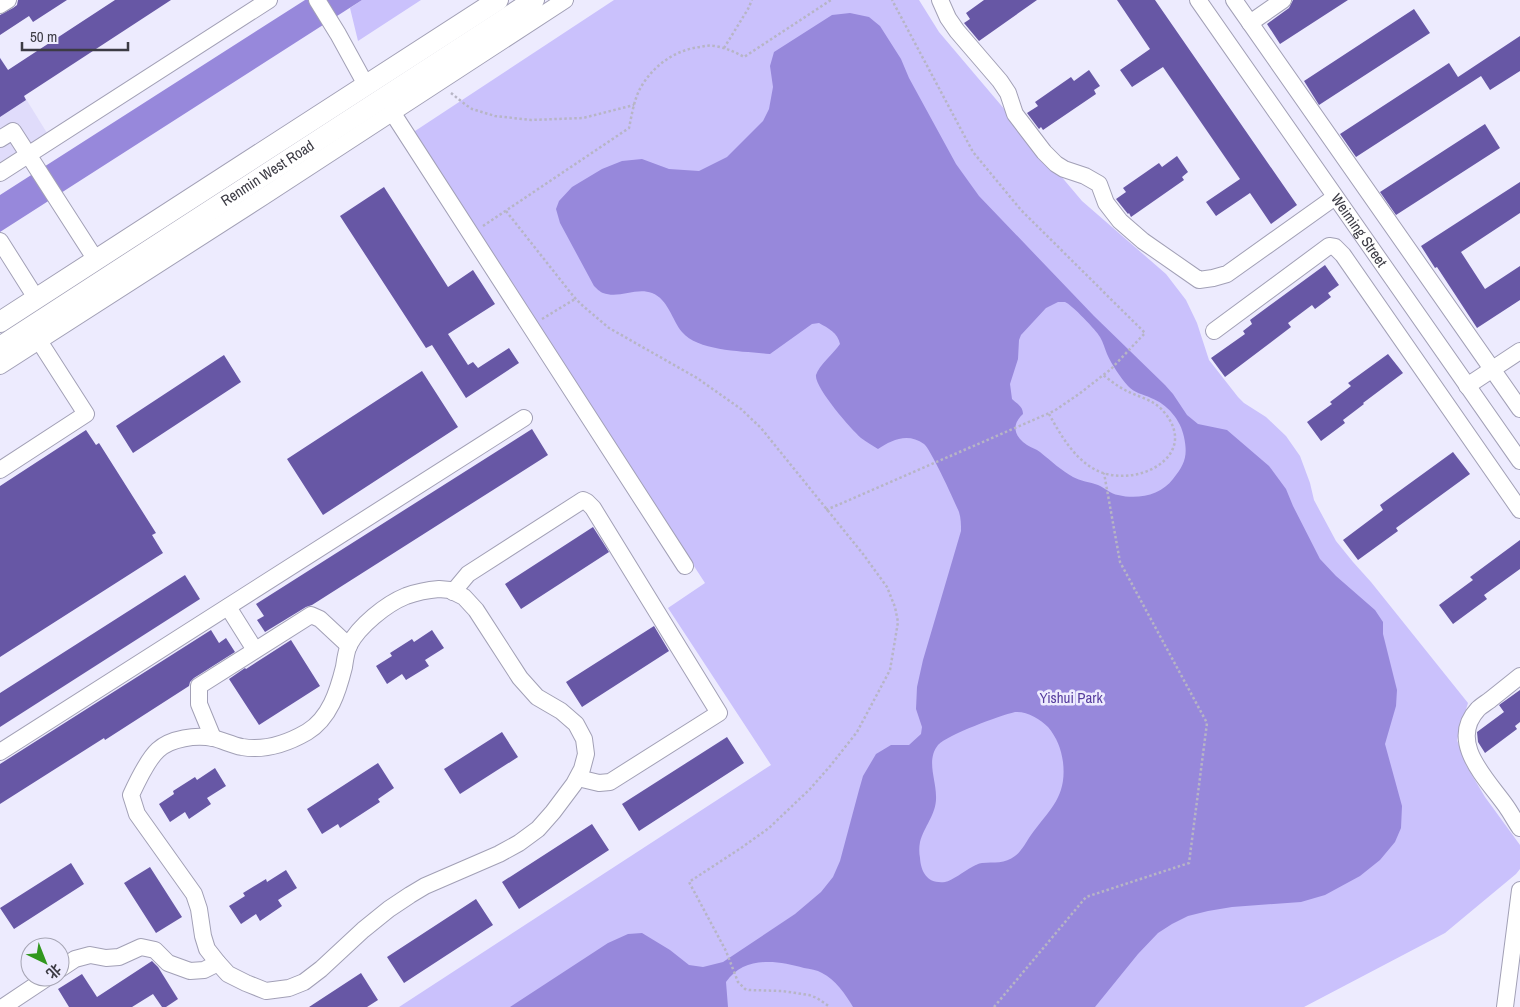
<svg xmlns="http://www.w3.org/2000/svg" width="1520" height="1007" viewBox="0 0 1520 1007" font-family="'Archivo Narrow','Noto Sans SC',sans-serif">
	<rect width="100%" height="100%" fill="#edebfe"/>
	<path fill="#e0dcfb" d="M0,57L47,133L0,162Z"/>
	<path fill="#cac1fc" d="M362,0H421L358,41L350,8Z
		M614,0H919L939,32L1082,201L1166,274L1186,300L1197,323L1209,360L1238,397L1244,403L1266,417L1286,436L1300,456L1310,483L1314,500L1336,541L1353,562L1371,582L1468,703L1457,740L1466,765L1485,797L1520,845V869L1516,874L1445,933L1304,1007H399L771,765L668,608L705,583L412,133Z"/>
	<path fill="#9788db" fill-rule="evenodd" d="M305,0H362L0,232V195Z
		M850,13L869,17L880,26L901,59L909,78L956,164L979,196L1094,316L1165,385L1173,394L1187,415L1198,424L1227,430L1269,466L1286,489L1293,506L1320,559L1336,576L1375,610L1383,622V634L1397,690L1396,706L1385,744L1402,806L1401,828L1395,842L1380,860L1360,876L1325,895L1301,902L1232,907L1208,911L1188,916L1172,924L1158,933L1138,954L1095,1007H853C846,995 835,979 822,973C817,970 810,969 804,968C777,960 744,956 726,982L728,1007H510L608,943L628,934L642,933L670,950L689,965L703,967L723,962L795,914L821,892L833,877L840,861L859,790L863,776L876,754L891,745H909L921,734L922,727L916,709L917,687L923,660L961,531C961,525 961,518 959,512C955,502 930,448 924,444C908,432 891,440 878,449C872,445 866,442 861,438C851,429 814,387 816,375C819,365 834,353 840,344C838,333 828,328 819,323L812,324L770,354C745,351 699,352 682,332C672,320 668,299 652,293C636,287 619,299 603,293C600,292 596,288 594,286L560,223L556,209L559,201L572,187L602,169L622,161L642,159L669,169L699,171L727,157L763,121L769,109L773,87L770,66L774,52L832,15ZM1058,302C1060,302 1063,302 1065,302C1071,304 1097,331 1100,337C1103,342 1105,349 1107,354C1112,365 1120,377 1128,386C1134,393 1143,394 1151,398C1167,404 1181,420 1184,437C1188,456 1185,464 1173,479C1161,495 1138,500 1118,495C1111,494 1105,488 1098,485C1090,482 1080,481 1073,477C1062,471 1051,461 1040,452C1036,449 1032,448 1027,445C1014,436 1011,425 1023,414C1023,406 1017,404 1012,399L1010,384L1018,359L1019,340L1021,335L1046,308ZM1015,712C1027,711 1040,719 1048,727C1057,738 1061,748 1063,762C1067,797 1050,809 1031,835C1026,842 1022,851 1015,856C1005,864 994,862 982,863C979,863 974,866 972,867C964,871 952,881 945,882C928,884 921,873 920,858C919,853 919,847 920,842C924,826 937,814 936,796C936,779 926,760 938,745C949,734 999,716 1015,712Z"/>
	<path fill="#6757a5" d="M18,0H67L33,22L29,16L0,35V15L13,8L17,5Z
		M115,0H171L24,96L26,100L0,117V58L8,70Z
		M984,0H1037L979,41L964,23L970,19L966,13Z
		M1117,0H1155L1297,205L1271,224L1250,193L1216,216L1206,202L1240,179L1163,67L1132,87L1120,70L1150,49Z
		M1293,0H1348L1280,44L1267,24L1289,8Z
		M1414,9L1430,33L1319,105L1304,81Z
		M1520,36V71L1490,90L1481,76L1356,157L1340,134L1449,63L1458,77Z
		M1089,70L1100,86L1094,90L1096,94L1043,130L1041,127L1039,129L1027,113L1038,106L1035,102L1071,77L1074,81Z
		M1485,124L1500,148L1396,215L1380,192Z
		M1177,156L1188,172L1182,177L1184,180L1131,217L1129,213L1128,214L1116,199L1126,192L1123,188L1159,163L1162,167Z
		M1520,182V213L1461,252L1485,289L1520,266V300L1477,328L1437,267L1435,268L1421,246Z
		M384,187L448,287L473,270L495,304L448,334L468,365L473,362L478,368L509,348L519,363L466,398L432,345L426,348L340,216Z
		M1325,265L1339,285L1328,293L1331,297L1315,309L1312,305L1288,323L1291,327L1225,377L1211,358L1245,334L1243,331L1252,324L1250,320Z
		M1388,354L1403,373L1363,403L1364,404L1343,420L1345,423L1321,441L1307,422L1332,404L1330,402L1351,386L1348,383Z
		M224,355L241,382L133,453L116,426Z
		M422,371L458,427L323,515L287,459Z
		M532,429L548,455L312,605L306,607L265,632L257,620L264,616L256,604Z
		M86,430L96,445L99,443L156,533L152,535L163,553L0,657V486Z
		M1453,452L1470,474L1396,528L1398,531L1358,560L1343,540L1383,510L1380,505Z
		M593,527L609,552L521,609L505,584Z
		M1520,540V569L1484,595L1487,599L1453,624L1439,605L1473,580L1470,577Z
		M185,575L200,599L0,727V693Z
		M654,626L669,651L582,707L566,682Z
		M211,630L219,643L226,638L235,652L194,678L190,682L189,686L105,740L104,738L0,804V764Z
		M432,630L444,648L425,660L429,666L406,680L402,674L387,684L376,666L392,656L390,653L412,639L414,642Z
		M291,640L320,686L259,725L229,679L245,668L246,669Z
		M1520,690V722L1515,726L1517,729L1485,753L1478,742L1477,732L1504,712L1499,705Z
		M502,732L518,757L460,794L444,769Z
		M727,737L744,763L639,831L622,804Z
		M378,763L394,788L378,799L380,802L340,828L338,824L322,834L307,809Z
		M215,768L226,786L207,798L211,804L189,819L185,812L170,822L159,804L174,794L173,791L195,777L197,780Z
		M592,824L609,850L519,909L502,882Z
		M71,863L84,884L14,929L0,908Z
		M150,867L182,917L156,933L124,883Z
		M286,870L297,888L278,900L282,906L260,921L256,914L241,924L229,906L245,896L243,893L266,879L267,882Z
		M476,899L493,925L404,983L387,957Z
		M152,961L158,967L178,999L166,1007H162L153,994L132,1007H69L58,989L82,974L97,997Z
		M361,973L378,1000L367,1007H309Z"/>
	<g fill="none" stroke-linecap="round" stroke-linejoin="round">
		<defs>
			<g id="minor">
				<path d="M317,0L338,34L366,85"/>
				<path d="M940,0L948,18L957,31L1000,81L1008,93L1015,114L1044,152L1056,164L1064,169L1085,176L1099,184L1106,203L1120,221L1143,241L1199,280L1213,278L1227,274L1335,197"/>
				<path id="s1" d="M1198,0L1520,461"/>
				<path d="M1234,0L1520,409"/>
				<path d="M0,5L8,0"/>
				<path d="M1250,23L1283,0"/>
				<path d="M392,112L685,566"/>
				<path d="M0,139L13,131L96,260"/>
				<path d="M0,173L269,0"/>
				<path d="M0,241L36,298"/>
				<path d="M1214,331L1329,246L1335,247L1343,255L1520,510"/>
				<path d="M0,366L263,197L565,0"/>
				<path d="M1467,386L1520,351"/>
				<path d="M0,470L86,414L34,333"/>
				<path d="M439,589L450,590L464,597L476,610L520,678L537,697L561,711L576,724L584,739L586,754L582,769L574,784L553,812L538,829L519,843L499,854L425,886L410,895L389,909L363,930L321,969L304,982L289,988L266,991L246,983L228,974L218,963L207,949L203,936L199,909L194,894L137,814L131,795C137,782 148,759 158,750C171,738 196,735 213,738C222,740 232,745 242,747C265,751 288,743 307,732C330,718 338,691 344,667C345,660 346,652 349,645C359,626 386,604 406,596C417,592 427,590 439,589Z"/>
				<path d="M453,592L468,574L583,500L587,502L593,508L719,713L610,782L599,783L578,778"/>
				<path d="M228,607L255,650"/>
				<path d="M1520,676C1510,684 1500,692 1490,700C1486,703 1481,706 1478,709C1447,742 1487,779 1506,806C1511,813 1515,821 1520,828"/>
				<path d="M213,738L199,704V686L311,615L320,619L349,646"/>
				<path d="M0,752L524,418"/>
				<path d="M60,969L75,959L90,955L106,958L119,957L141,947L155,950L168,963L190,971L204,970L218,963"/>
				<path d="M3,1007L48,977"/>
				<path d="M1505,1007L1520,890"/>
			</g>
			<g id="major">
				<path d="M0,322L498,0"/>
				<path id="s2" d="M0,347L534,0"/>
			</g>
		</defs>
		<use href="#minor" stroke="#a2a0b6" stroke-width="18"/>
		<use href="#major" stroke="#a2a0b6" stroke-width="22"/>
		<path stroke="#b7b5c5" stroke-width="2.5" stroke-dasharray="2.5 2.5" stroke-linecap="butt" d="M724,48L748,9L752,0
			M451,93L466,105L472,109L495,116L531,120L583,118L634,105
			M506,211L574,297L583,306L609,328L697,378L741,409L761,428L863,554L887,587L895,607L898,622L890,670L857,732L831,765L810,789L769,828L741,848L689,882L726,951L738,982L745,989L749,990L782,991L809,995L817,998L830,1007
			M483,226L629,128C632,114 634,99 641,87C654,65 675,50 700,47C705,46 710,45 715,46C726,48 735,52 744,57L831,0
			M542,319L575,299
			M1049,414C1060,434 1073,457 1094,469C1133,491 1202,457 1164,412C1155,400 1138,397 1125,390C1117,386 1110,380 1103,375
			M826,510L1054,411L1079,394L1111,369L1145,333L1021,210L973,152L892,0
			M994,1007L1086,897L1189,863L1207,723L1120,562L1104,473"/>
		<use href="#minor" stroke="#fff" stroke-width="16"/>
		<use href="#major" stroke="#fff" stroke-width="20"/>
	</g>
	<g text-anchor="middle" stroke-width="5" stroke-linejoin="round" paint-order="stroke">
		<g font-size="15" fill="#3c3b44" stroke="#edebfe">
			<text dy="5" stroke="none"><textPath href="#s2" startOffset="319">Renmin West Road</textPath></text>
			<text dy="5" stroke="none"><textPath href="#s1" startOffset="281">Weiming Street</textPath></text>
		</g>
		<g font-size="15" fill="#563d9e" stroke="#edebfe">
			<text x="1071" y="703">Yishui Park</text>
		</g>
	</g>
	<g transform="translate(45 962) rotate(137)"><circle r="24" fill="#edebfe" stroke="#a6a5b4"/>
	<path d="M0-4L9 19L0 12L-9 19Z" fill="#31971e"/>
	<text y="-8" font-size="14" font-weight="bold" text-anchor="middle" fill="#3c3b44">北</text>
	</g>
	<path d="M22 42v8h106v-8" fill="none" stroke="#3c3b44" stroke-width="2.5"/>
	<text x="30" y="42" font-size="15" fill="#3c3b44" stroke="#edebfe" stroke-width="4" paint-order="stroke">50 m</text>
</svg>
